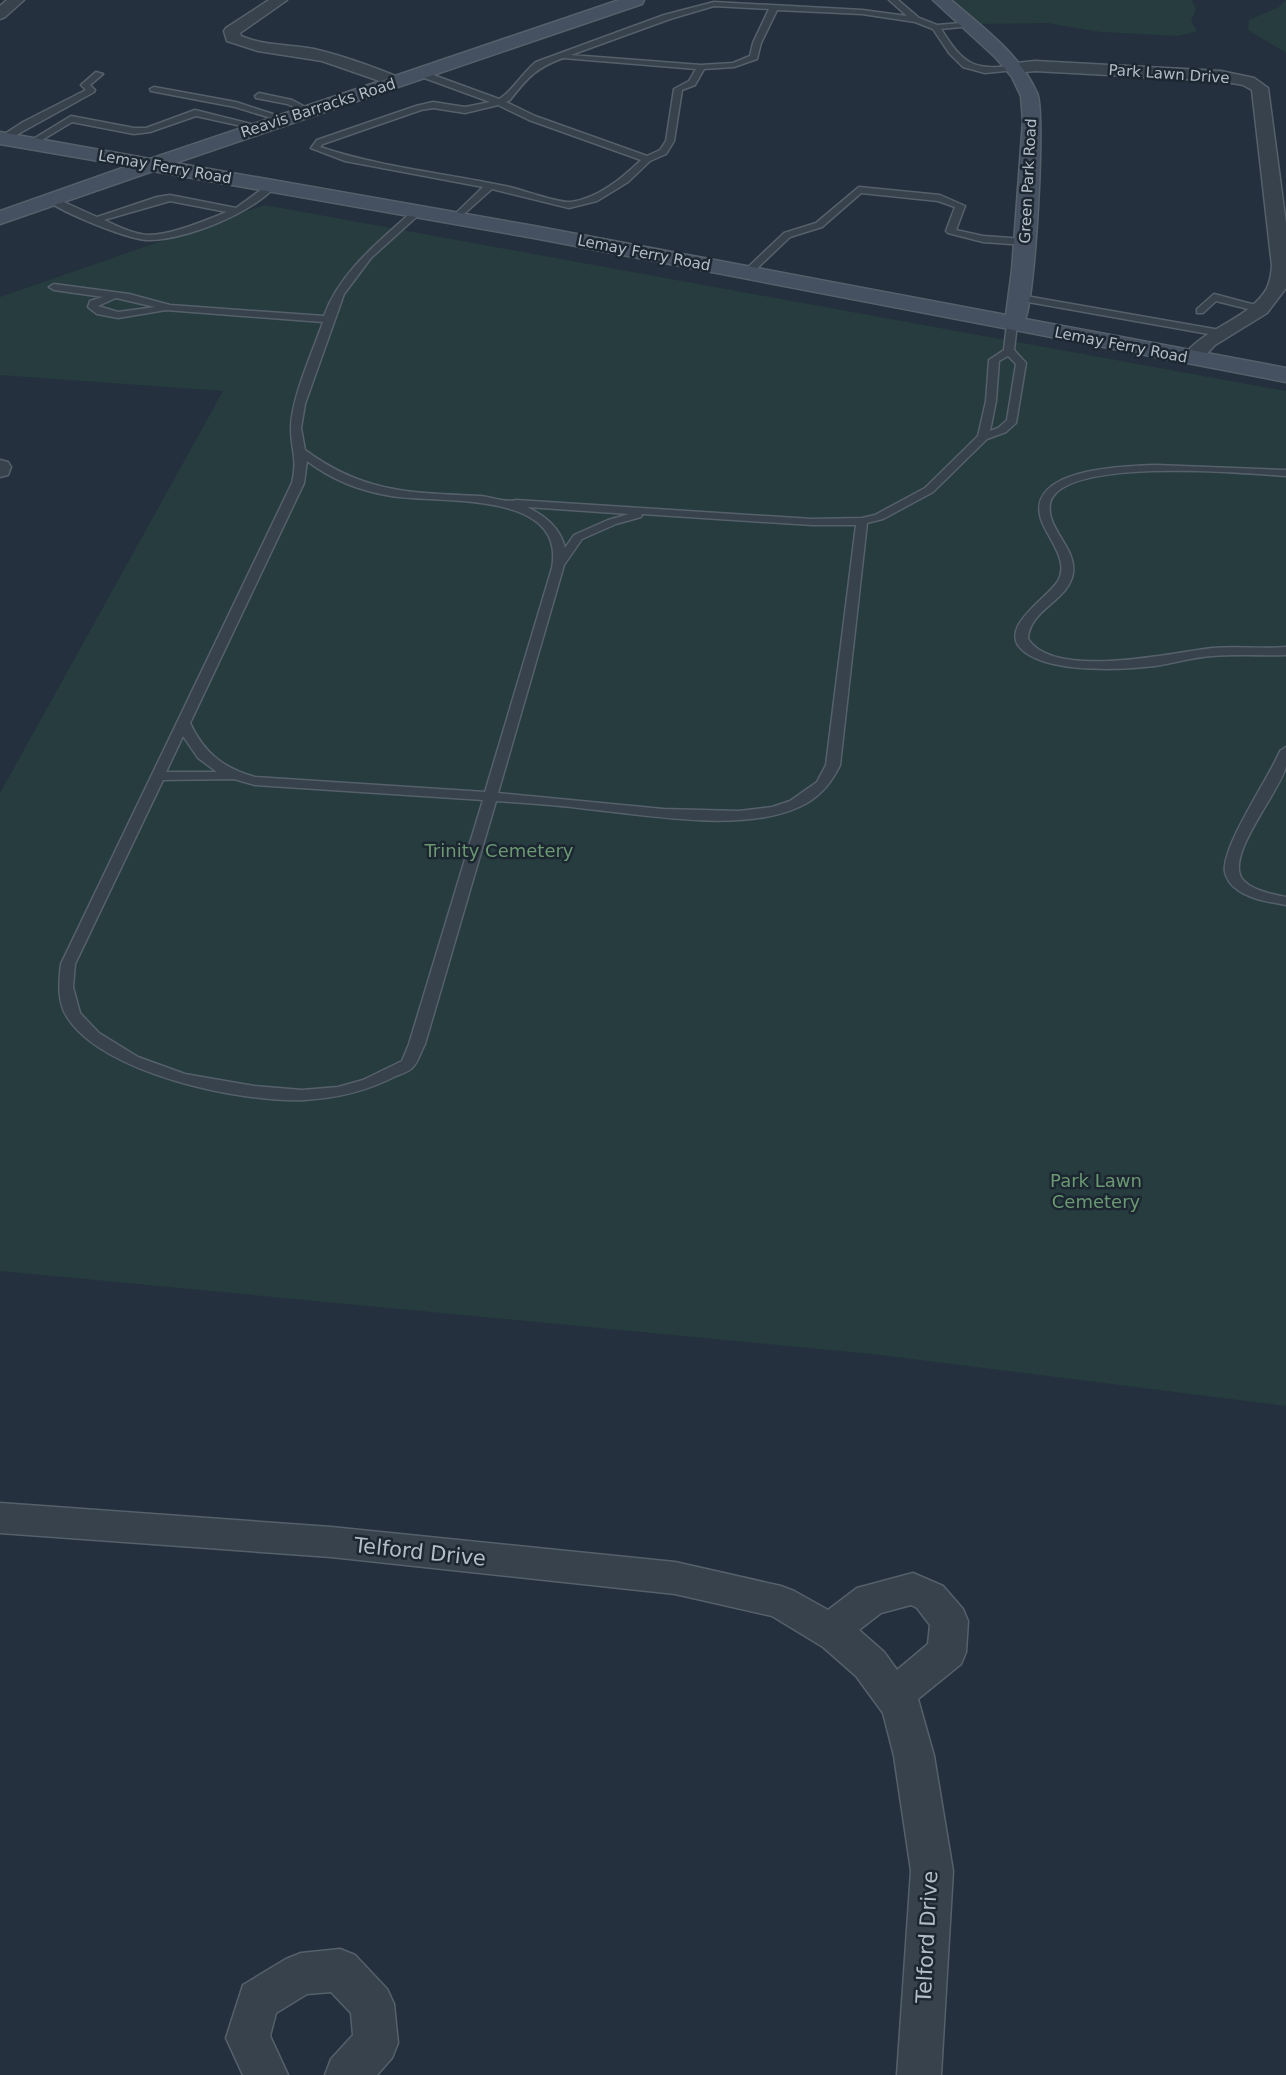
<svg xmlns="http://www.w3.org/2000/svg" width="1286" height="2075" viewBox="0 0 1286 2075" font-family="'DejaVu Sans',sans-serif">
	<rect width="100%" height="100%" fill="#24303d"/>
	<path fill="#263c3e" d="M948,0H1192L1196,9L1191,21L1197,31L1178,36L1101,32L1047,23L979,24Z
		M1286,0V53L1248,30L1249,20L1279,7Z
		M265,205L1286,391V1406L872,1354L0,1271V793L223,391L0,375V297Z"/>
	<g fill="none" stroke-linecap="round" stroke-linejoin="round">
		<defs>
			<path id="lane" d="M889,0H898L919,18L937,25L973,22V26H970L941,29C964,65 972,70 1015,66L1019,68L1015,70L985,73L963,67L949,53L933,29L915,22L862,14L777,10L761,43L757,59L734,67L704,69L695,85L682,90L674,141L666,154L650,161L628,182L597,201L569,208L492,189L456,221L453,220V216L483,187L345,161L311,148L317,140L416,106L433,102L465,107L490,102L419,76V72H425L499,99C512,92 523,72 536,62L664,15L714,2L862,10L907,16ZM714,6L769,9L753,43L750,56L733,63L701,65L571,55L670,19ZM563,58L696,69L689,81L674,89L666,141L660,150L647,156L535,116L506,102L510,100C528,77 536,68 563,58ZM498,105L529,120L641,160C622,178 599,198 571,202C557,203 521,189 505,186C443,173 380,167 320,147L323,144L421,110L433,108L465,113Z
				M96,72L103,74L90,85L95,90L94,92L0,144V137L23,122L86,90L81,85Z
				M154,87L236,102L288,119L284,122L235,107L151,91L150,89Z
				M259,93L292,100L313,111L309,114L287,104L256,98L255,96Z
				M195,110L263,127L259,130L196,116L150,132L134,134L72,122L32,146L25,144L71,116L134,128H146Z
				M269,184L276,186C250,214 189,238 151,240C133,242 61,212 47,200L55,198L97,217L157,197L170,195L236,208ZM170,201L227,212C206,220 172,235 149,235C135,235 117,226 104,220Z
				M859,187L940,195L965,206L956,230L983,236L1025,239L1030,242L1025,245L983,242L948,233L946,231L955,207L938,201L861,193L822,227L790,237L750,275H744V271L784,233L816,223Z
				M415,209L423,211L371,258L344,294L305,404L301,428L305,450C363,493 411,493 480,496C492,497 506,503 516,500L812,519L862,518L875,515L925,488L978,436L986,401L989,360L1004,350L1007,324L1012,321L1017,324L1014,350L1026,363L1016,423L1006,432L987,439L933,492L883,519L867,523L840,765C831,784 819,798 799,807C743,833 648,815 587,809C556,805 526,803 496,801L425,1044C421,1051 418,1063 412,1068C408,1072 401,1074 396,1076C367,1091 338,1098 305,1100C242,1103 103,1074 67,1017C57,1002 59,981 61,964L292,483C298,458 291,451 291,428C291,399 313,351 323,322L166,310L118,318L97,314L88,307L90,301L103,297L54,290L49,287L54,284L129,294L170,305L324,316C340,271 381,240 415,209ZM116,298L155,307L118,312L98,306ZM1008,356L1016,364L1007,420L998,428L990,431L996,401L999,361ZM307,461C332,480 360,491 391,496C439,504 567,489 552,568L485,792L255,777C223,768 204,753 190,723L304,483ZM527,507L629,514L608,520L574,535L565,548C560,527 545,516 527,507ZM642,514L812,525H856L826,765L817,782L790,801L772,807L739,811L663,809L498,793L564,565L582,539L616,524L641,517ZM183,736L198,758L217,772H166ZM234,779L255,785L483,800L409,1044L402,1061L363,1080L338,1087L302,1090L254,1086L185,1074L138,1057L99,1033L80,1013L73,987L75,964L163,780Z
				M1214,294L1263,307L1265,309L1260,312L1216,301L1203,313H1197V309Z
				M1020,295L1220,330L1225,333L1220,336L1017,300V296Z
				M1156,465L1286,470V476C1248,473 1059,456 1050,504C1046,529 1077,548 1073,573C1069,601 1029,609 1028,639C1055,680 1170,653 1212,648C1236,646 1261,649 1286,647V655C1262,656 1238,654 1213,656C1194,657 1175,663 1155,666C1121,670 1055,673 1026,653C993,630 1046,600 1058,581C1070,560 1047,538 1041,519C1025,468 1126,466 1156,465Z
				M1286,747C1286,753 1286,760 1286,766C1281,791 1223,857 1243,880C1253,891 1272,894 1286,897V905C1269,902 1247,899 1234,887C1230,884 1226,877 1225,872C1221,847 1269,778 1280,751Z"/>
			<path id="street" d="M7,0H24L5,17L0,19V6Z
				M269,0H287L240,33L241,36C264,46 290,44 314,49C344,56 374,67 403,79L405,82L397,87L322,61L258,51L227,41L224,31L226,28Z
				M1035,61L1221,71L1254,78L1268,88L1286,224V288L1267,313L1215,345L1199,362H1185L1182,358C1203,328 1243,322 1264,293C1270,285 1271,275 1272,266L1252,90L1243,85L1221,81L1035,71L1015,73L1007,68L1015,63Z
				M0,460L8,462L11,467L8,475L0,477Z
				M0,1503L331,1527L675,1562L781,1586L794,1591L828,1610L857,1588L913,1573L943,1586L963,1609L968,1621L966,1652L961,1664L918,1699L934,1756L953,1871L941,2075H897L911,1871L894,1756L883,1713L856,1676L823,1647L772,1616L675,1594L331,1557L0,1533ZM911,1605L917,1608L930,1625L928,1644L897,1670L884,1652L859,1630L881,1613Z
				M340,1949L355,1955L387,1989L394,2004L398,2043L392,2058L377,2075H325L331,2059L353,2035L351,2013L331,1992L307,1994L276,2013L270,2036L288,2075H243L226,2038L243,1985L286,1959L301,1953Z"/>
			<path id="secondary" d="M619,0H644L642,4L175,163L534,226L1006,315L1012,270L1023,121L1021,96L1012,77L996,58L933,0H951C983,28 1019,53 1037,93C1046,110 1035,300 1025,319L1286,368V382L534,238L153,171L0,224V211L128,166L0,144V132L150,159Z"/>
		</defs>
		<use href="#lane" stroke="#55606b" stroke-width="3"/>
		<use href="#street" stroke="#55606b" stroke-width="3"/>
		<use href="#secondary" stroke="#55606b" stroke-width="3"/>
		<use href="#lane" fill="#37424d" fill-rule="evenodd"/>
		<use href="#street" fill="#37424d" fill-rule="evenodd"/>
		<use href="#secondary" fill="#455160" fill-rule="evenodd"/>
	</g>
	<g text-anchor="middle" stroke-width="5" stroke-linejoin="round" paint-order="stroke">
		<g font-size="15" fill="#b3bdc8" stroke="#1d2732">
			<text transform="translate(1169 74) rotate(4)" y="5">Park Lawn Drive</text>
			<text transform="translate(318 108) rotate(-18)" y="5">Reavis Barracks Road</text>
			<text transform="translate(165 167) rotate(10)" y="5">Lemay Ferry Road</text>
			<text transform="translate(1028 181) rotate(-87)" y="5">Green Park Road</text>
			<text transform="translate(644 253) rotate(11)" y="5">Lemay Ferry Road</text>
			<text transform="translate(1121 345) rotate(11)" y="5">Lemay Ferry Road</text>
		</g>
		<g font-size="18" fill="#6a9972" stroke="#1d2732">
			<text x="499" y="857">Trinity Cemetery</text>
			<text x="1096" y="1187">Park Lawn<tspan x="1096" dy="21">Cemetery</tspan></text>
		</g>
		<g font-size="21" fill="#b3bdc8" stroke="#1d2732">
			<text transform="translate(420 1552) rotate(6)" y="7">Telford Drive</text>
			<text transform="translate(927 1937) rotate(-87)" y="7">Telford Drive</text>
		</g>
	</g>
</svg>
